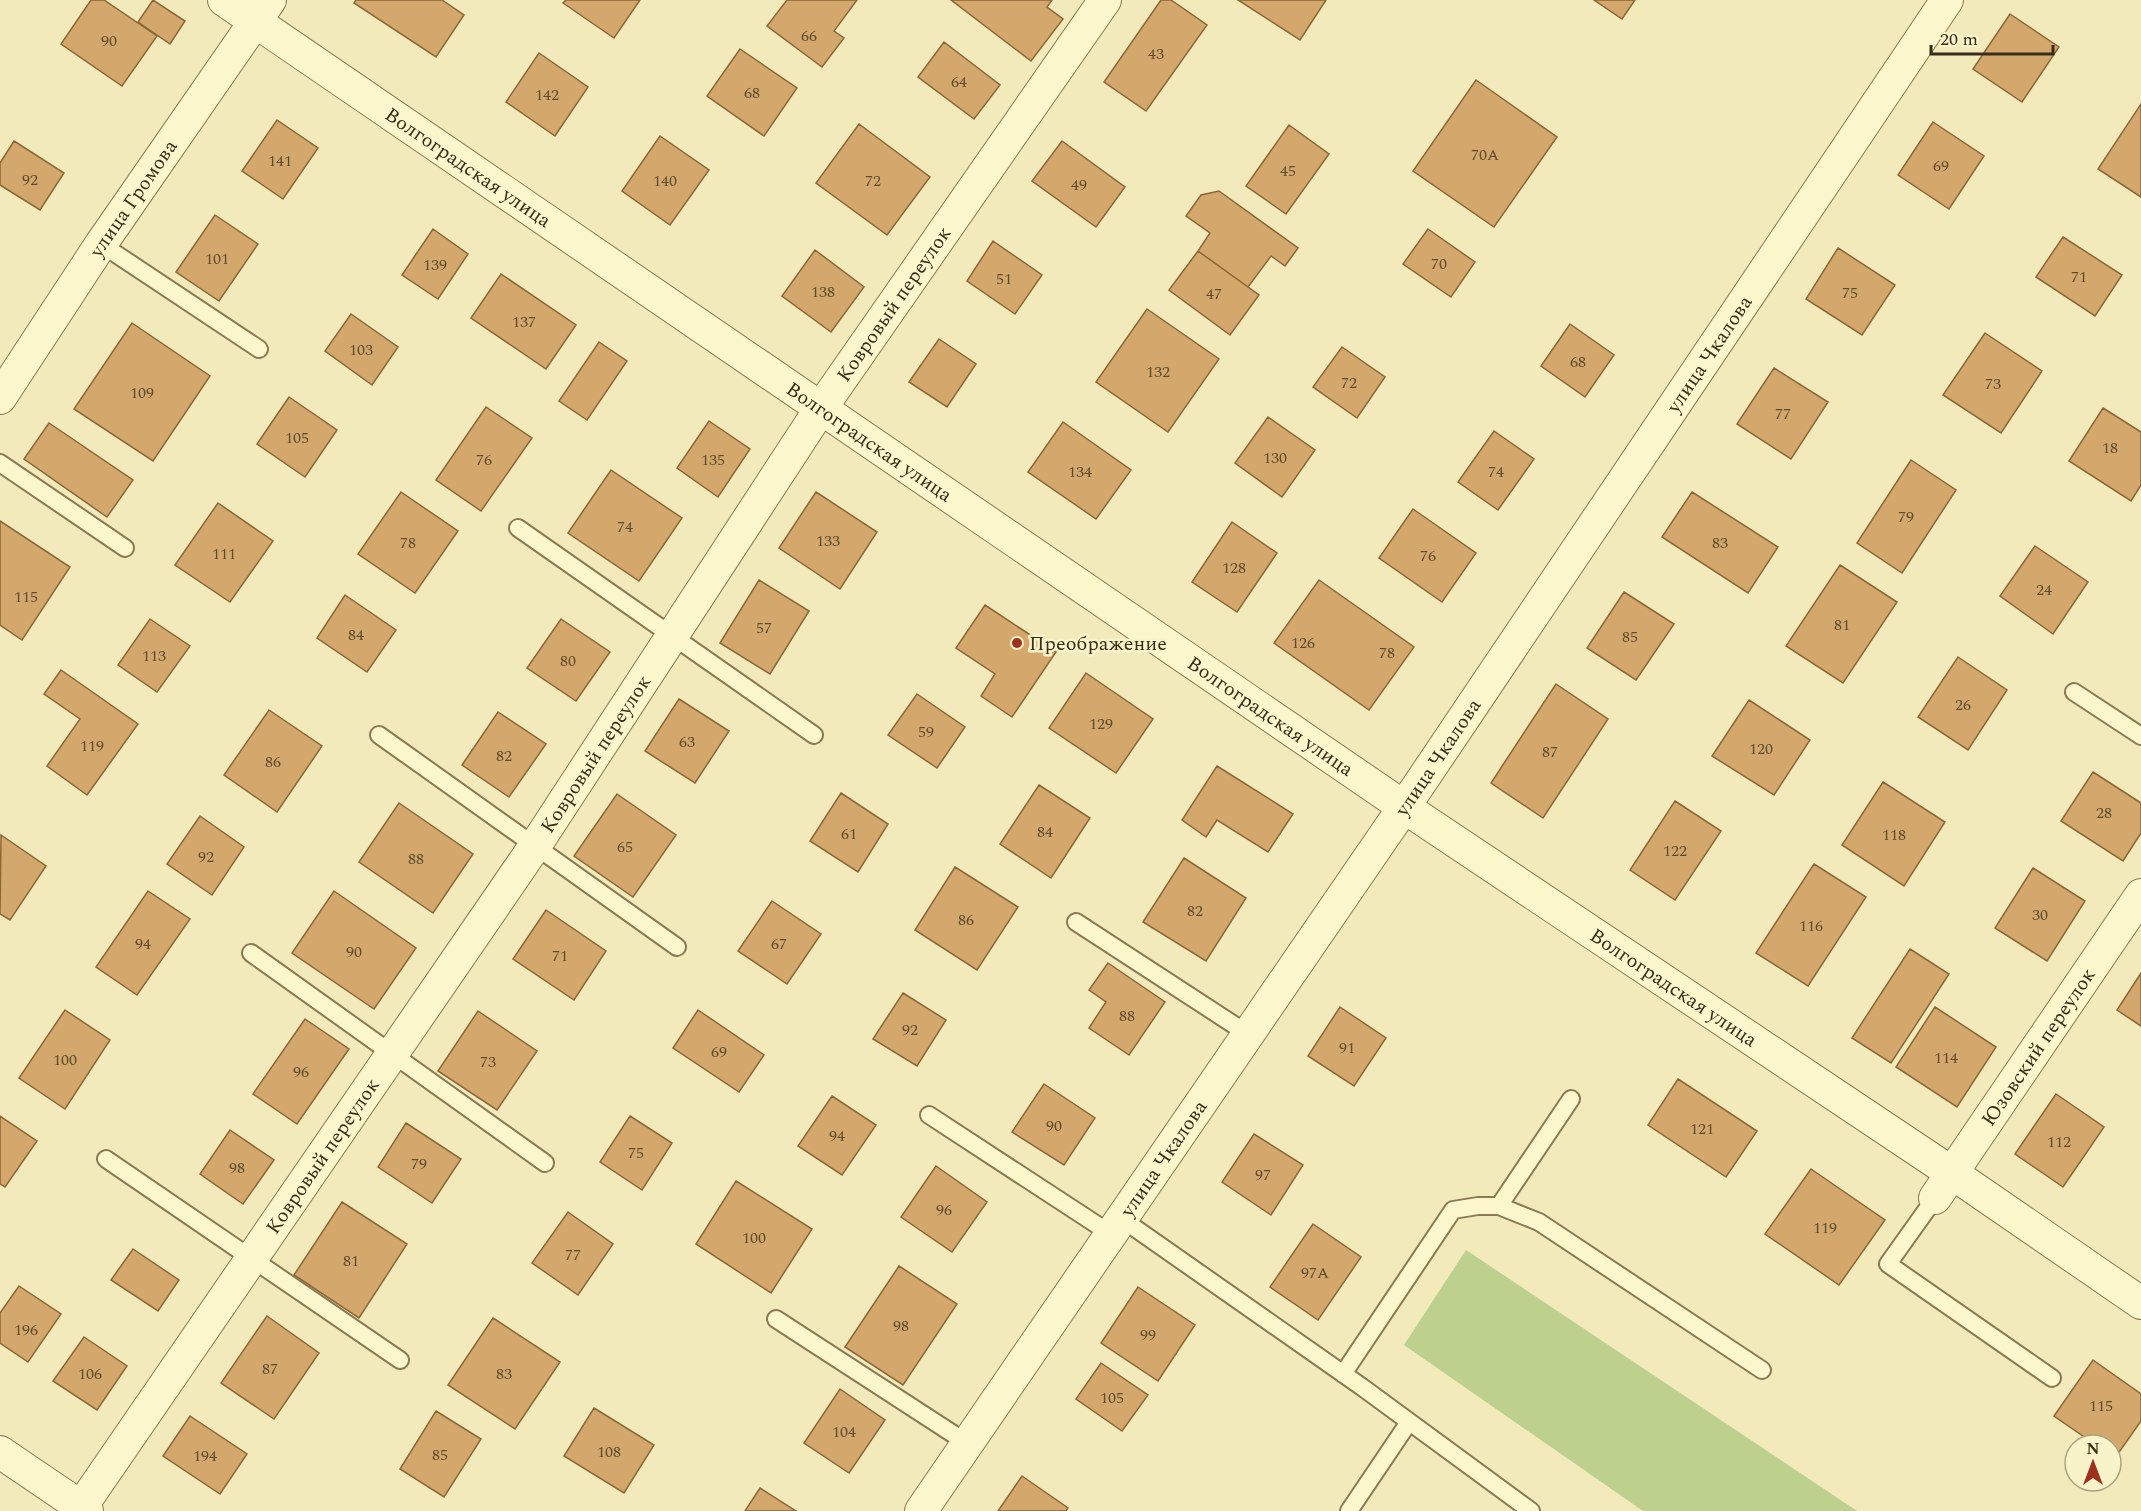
<svg xmlns="http://www.w3.org/2000/svg" width="2141" height="1511" viewBox="0 0 2141 1511" font-family="Spectral,serif">
	<rect width="100%" height="100%" fill="#f2eaba"/>
	<path fill="#bdd08d" d="M1466,1250L1857,1511H1643L1404,1345Z"/>
	<path fill="#d4a86c" stroke="#8b6636" stroke-width="1.5" d="M91,0H104L157,36L122,86L61,44Z
		M153,0L185,21L170,44L138,22Z
		M356,0H442L464,15L436,57L354,3Z
		M566,0H640L614,38L563,3Z
		M787,0H857L834,31L844,38L822,67L767,26Z
		M951,0H1052L1047,7L1063,19L1031,61Z
		M1161,0H1171L1207,25L1146,111L1104,82Z
		M1238,0H1326L1300,40Z
		M1594,0H1635L1622,19Z
		M2010,14L2059,47L2022,102L1973,69Z
		M944,42L1000,85L974,119L918,77Z
		M740,49L797,88L764,136L707,96Z
		M539,53L588,87L555,136L506,102Z
		M1476,80L1557,137L1494,227L1413,171Z
		M2141,104V197L2098,169Z
		M277,120L318,148L283,199L242,171Z
		M1933,122L1984,156L1949,209L1898,175Z
		M859,124L930,177L887,235L816,183Z
		M1289,125L1329,154L1286,214L1246,186Z
		M660,136L709,170L670,225L622,191Z
		M14,141L64,173L40,210L0,185V163Z
		M1062,141L1125,187L1096,227L1032,181Z
		M1219,191L1298,248L1285,266L1271,256L1248,287L1198,251L1210,233L1186,216L1201,195Z
		M215,215L258,244L219,301L176,272Z
		M433,229L468,254L438,299L402,275Z
		M1428,229L1475,262L1451,297L1403,264Z
		M2063,237L2122,275L2095,316L2036,277Z
		M993,241L1042,275L1015,314L967,281Z
		M1838,248L1895,285L1862,335L1806,299Z
		M815,250L864,287L831,332L782,296Z
		M1198,251L1259,295L1230,335L1169,290Z
		M501,274L576,325L546,369L471,318Z
		M1147,309L1219,359L1168,432L1096,382Z
		M351,314L398,347L372,385L325,351Z
		M132,323L210,376L153,461L74,409Z
		M1570,324L1614,355L1585,397L1541,366Z
		M1985,333L2042,371L2001,433L1943,395Z
		M939,339L976,364L947,407L909,382Z
		M599,342L627,361L587,420L559,401Z
		M1342,347L1385,377L1357,418L1313,387Z
		M1774,368L1828,402L1791,459L1737,424Z
		M289,397L337,430L305,477L257,444Z
		M486,407L532,438L481,511L436,480Z
		M2103,408L2141,432V485L2131,501L2069,461Z
		M1268,417L1315,450L1282,497L1235,463Z
		M709,421L750,449L718,497L677,468Z
		M1063,422L1131,470L1096,519L1028,472Z
		M49,423L133,480L107,517L24,459Z
		M1494,431L1534,459L1498,510L1458,482Z
		M1911,460L1956,490L1902,573L1857,543Z
		M611,470L682,518L639,581L568,533Z
		M401,492L458,531L415,593L358,554Z
		M816,492L877,532L840,589L779,548Z
		M1692,492L1778,547L1748,593L1662,537Z
		M218,503L273,541L230,602L175,565Z
		M1413,509L1476,553L1442,602L1379,558Z
		M0,521L70,567L22,640L0,625Z
		M1232,522L1277,553L1237,612L1192,582Z
		M2035,546L2088,582L2053,634L2000,596Z
		M1840,565L1897,602L1843,683L1786,646Z
		M759,580L809,611L770,674L720,643Z
		M1319,580L1414,647L1369,710L1274,643Z
		M1624,592L1674,624L1636,680L1587,648Z
		M345,595L396,630L367,672L317,638Z
		M985,605L1056,652L1012,717L981,696L995,674L956,648Z
		M150,619L190,646L157,692L118,665Z
		M561,619L610,652L576,701L527,668Z
		M1958,657L2007,690L1968,750L1918,717Z
		M61,670L138,724L87,795L47,766L80,719L44,694Z
		M1086,673L1153,719L1116,773L1049,728Z
		M1556,684L1608,719L1543,818L1491,783Z
		M917,694L965,727L937,768L888,735Z
		M679,699L729,731L695,783L645,751Z
		M1749,700L1810,740L1774,795L1712,756Z
		M269,710L322,746L277,812L224,775Z
		M498,712L546,744L509,797L462,765Z
		M1217,766L1293,814L1268,852L1217,820L1206,837L1182,820Z
		M2093,772L2141,803V833L2123,861L2061,821Z
		M1883,782L1945,822L1904,886L1842,845Z
		M1039,785L1090,818L1051,878L1000,844Z
		M841,793L888,824L858,872L810,841Z
		M617,794L676,835L633,897L574,856Z
		M1675,801L1721,831L1675,900L1630,870Z
		M399,803L473,854L433,913L359,862Z
		M200,816L244,847L212,895L167,864Z
		M1,835L46,866L10,920L0,914Z
		M1184,858L1246,898L1206,961L1143,922Z
		M1814,864L1866,897L1808,986L1756,953Z
		M955,867L1018,907L977,970L915,930Z
		M2033,868L2085,901L2047,961L1995,928Z
		M148,891L190,919L137,995L96,967Z
		M334,891L416,948L374,1009L292,953Z
		M772,901L821,934L787,984L738,951Z
		M546,910L606,951L574,1000L513,959Z
		M1910,949L1949,974L1891,1063L1852,1038Z
		M1108,963L1165,1002L1129,1055L1089,1028L1106,1002L1089,990Z
		M2141,973V1026L2117,1010Z
		M903,993L946,1020L917,1066L873,1039Z
		M1340,1007L1386,1038L1354,1086L1308,1056Z
		M1935,1007L1996,1047L1957,1107L1896,1067Z
		M65,1010L110,1040L65,1109L19,1078Z
		M698,1010L764,1055L739,1092L673,1048Z
		M478,1011L537,1051L497,1110L438,1071Z
		M305,1019L349,1049L297,1124L253,1094Z
		M1678,1079L1757,1131L1726,1177L1648,1125Z
		M1044,1084L1095,1118L1064,1165L1012,1132Z
		M2056,1094L2104,1127L2063,1187L2015,1154Z
		M832,1096L876,1125L842,1175L798,1146Z
		M0,1116L37,1141L5,1187L0,1184Z
		M630,1116L672,1143L642,1190L600,1162Z
		M406,1123L461,1159L432,1203L378,1167Z
		M230,1130L274,1160L243,1204L200,1174Z
		M1254,1134L1303,1165L1271,1215L1222,1182Z
		M936,1166L987,1202L952,1252L901,1217Z
		M1811,1169L1885,1220L1839,1285L1765,1234Z
		M736,1181L812,1229L771,1293L696,1244Z
		M342,1202L407,1244L359,1318L294,1275Z
		M568,1212L613,1244L578,1295L532,1263Z
		M1313,1224L1361,1257L1318,1320L1270,1287Z
		M133,1249L179,1280L158,1311L111,1280Z
		M899,1266L957,1304L903,1385L845,1347Z
		M19,1286L61,1314L28,1362L0,1343V1313Z
		M1138,1287L1195,1325L1158,1381L1101,1343Z
		M267,1316L319,1353L274,1419L221,1383Z
		M493,1318L560,1362L515,1429L448,1385Z
		M84,1337L127,1366L97,1410L53,1381Z
		M2093,1360L2141,1394V1421L2115,1458L2111,1455V1445H2096L2054,1416Z
		M1101,1363L1148,1395L1122,1431L1076,1399Z
		M840,1389L885,1420L849,1473L804,1443Z
		M594,1408L654,1445L624,1493L564,1456Z
		M436,1411L481,1439L444,1497L400,1469Z
		M190,1416L247,1454L220,1494L163,1456Z
		M1022,1476L1068,1508L1066,1511H998Z
		M760,1488L796,1511H745Z"/>
	<g fill="none" stroke-linecap="round" stroke-linejoin="round">
		<defs>
			<path id="lane" d="M101,244L259,349
				M0,463L125,548
				M518,528L814,735
				M2074,692L2141,736
				M379,735L677,947
				M1076,922L1248,1034
				M251,953L545,1163
				M929,1115L1111,1234
				M106,1159L400,1360
				M1935,1198L1888,1264L2052,1378
				M1499,1206L1571,1099
				M1122,1219L1362,1387L1531,1511
				M776,1319L967,1443
				M1343,1374L1453,1210L1478,1206H1499L1539,1222L1762,1370
				M1349,1511L1409,1422"/>
			<g id="street">
				<path id="s1" d="M224,0L1404,807L1952,1173L2141,1303"/>
				<path id="s2" d="M0,398L101,244L270,0"/>
				<path id="s3" d="M1935,1198L2141,895"/>
				<path d="M0,1452L87,1511"/>
				<path id="s4" d="M81,1507L535,846L821,408L1105,0"/>
				<path id="s5" d="M921,1511L1404,807L1947,0"/>
			</g>
		</defs>
		<use href="#lane" stroke="#8a7953" stroke-width="20"/>
		<use href="#street" stroke="#8a7953" stroke-width="34"/>
		<use href="#lane" stroke="#fcf6cd" stroke-width="16"/>
		<use href="#street" stroke="#fcf6cd" stroke-width="32"/>
	</g>
	<circle fill="#9e311d" stroke="#f9f3ca" stroke-width="2" cx="1017" cy="643" r="6"/>
	<g text-anchor="middle" stroke-width="5" stroke-linejoin="round" paint-order="stroke">
		<g font-size="16" fill="#5e4c2e">
			<text x="809" y="41">66</text>
			<text x="109" y="46">90</text>
			<text x="1156" y="59">43</text>
			<text x="959" y="87">64</text>
			<text x="752" y="98">68</text>
			<text x="547" y="100">142</text>
			<text x="1485" y="160">70А</text>
			<text x="280" y="166">141</text>
			<text x="1941" y="171">69</text>
			<text x="1288" y="176">45</text>
			<text x="30" y="185">92</text>
			<text x="665" y="186">140</text>
			<text x="873" y="186">72</text>
			<text x="1079" y="190">49</text>
			<text x="217" y="264">101</text>
			<text x="1439" y="269">70</text>
			<text x="435" y="270">139</text>
			<text x="2079" y="282">71</text>
			<text x="1004" y="284">51</text>
			<text x="823" y="297">138</text>
			<text x="1850" y="298">75</text>
			<text x="1214" y="299">47</text>
			<text x="524" y="327">137</text>
			<text x="361" y="355">103</text>
			<text x="1578" y="367">68</text>
			<text x="1158" y="377">132</text>
			<text x="1349" y="388">72</text>
			<text x="1993" y="389">73</text>
			<text x="142" y="398">109</text>
			<text x="1783" y="419">77</text>
			<text x="297" y="443">105</text>
			<text x="2110" y="453">18</text>
			<text x="1275" y="463">130</text>
			<text x="484" y="465">76</text>
			<text x="713" y="465">135</text>
			<text x="1080" y="477">134</text>
			<text x="1496" y="477">74</text>
			<text x="1906" y="522">79</text>
			<text x="625" y="532">74</text>
			<text x="828" y="546">133</text>
			<text x="408" y="548">78</text>
			<text x="1720" y="548">83</text>
			<text x="224" y="559">111</text>
			<text x="1428" y="561">76</text>
			<text x="1234" y="573">128</text>
			<text x="2044" y="595">24</text>
			<text x="26" y="602">115</text>
			<text x="1842" y="630">81</text>
			<text x="764" y="633">57</text>
			<text x="356" y="640">84</text>
			<text x="1630" y="642">85</text>
			<text x="1303" y="648">126</text>
			<text x="1387" y="658">78</text>
			<text x="154" y="661">113</text>
			<text x="568" y="666">80</text>
			<text x="1963" y="710">26</text>
			<text x="1101" y="729">129</text>
			<text x="926" y="737">59</text>
			<text x="687" y="747">63</text>
			<text x="92" y="751">119</text>
			<text x="1761" y="754">120</text>
			<text x="1550" y="757">87</text>
			<text x="504" y="761">82</text>
			<text x="273" y="767">86</text>
			<text x="2104" y="818">28</text>
			<text x="1045" y="837">84</text>
			<text x="849" y="839">61</text>
			<text x="1894" y="840">118</text>
			<text x="625" y="852">65</text>
			<text x="1675" y="856">122</text>
			<text x="206" y="862">92</text>
			<text x="416" y="864">88</text>
			<text x="1195" y="916">82</text>
			<text x="2040" y="920">30</text>
			<text x="966" y="925">86</text>
			<text x="1811" y="931">116</text>
			<text x="143" y="949">94</text>
			<text x="779" y="949">67</text>
			<text x="354" y="957">90</text>
			<text x="560" y="961">71</text>
			<text x="1127" y="1021">88</text>
			<text x="910" y="1035">92</text>
			<text x="1347" y="1053">91</text>
			<text x="719" y="1057">69</text>
			<text x="1946" y="1063">114</text>
			<text x="65" y="1065">100</text>
			<text x="488" y="1067">73</text>
			<text x="301" y="1077">96</text>
			<text x="1054" y="1131">90</text>
			<text x="1702" y="1134">121</text>
			<text x="837" y="1141">94</text>
			<text x="2059" y="1147">112</text>
			<text x="636" y="1158">75</text>
			<text x="419" y="1169">79</text>
			<text x="237" y="1173">98</text>
			<text x="1263" y="1180">97</text>
			<text x="944" y="1215">96</text>
			<text x="1825" y="1233">119</text>
			<text x="754" y="1243">100</text>
			<text x="573" y="1260">77</text>
			<text x="351" y="1266">81</text>
			<text x="1315" y="1278">97А</text>
			<text x="901" y="1331">98</text>
			<text x="26" y="1335">196</text>
			<text x="1148" y="1340">99</text>
			<text x="270" y="1374">87</text>
			<text x="90" y="1379">106</text>
			<text x="504" y="1379">83</text>
			<text x="1112" y="1403">105</text>
			<text x="2101" y="1411">115</text>
			<text x="844" y="1437">104</text>
			<text x="609" y="1457">108</text>
			<text x="440" y="1460">85</text>
			<text x="205" y="1461">194</text>
		</g>
		<g font-size="20" fill="#372d19" stroke="#f9f3ca">
			<text dy="7" stroke="none"><textPath href="#s1" startOffset="296">Волгоградская улица</textPath></text>
			<text dy="7" stroke="none"><textPath href="#s2" startOffset="240">улица Громова</textPath></text>
			<text dy="7" stroke="none"><textPath href="#s4" startOffset="1452">Ковровый переулок</textPath></text>
			<text dy="7" stroke="none"><textPath href="#s5" startOffset="1400">улица Чкалова</textPath></text>
			<text dy="7" stroke="none"><textPath href="#s1" startOffset="782">Волгоградская улица</textPath></text>
			<text dy="7" stroke="none"><textPath href="#s1" startOffset="1268">Волгоградская улица</textPath></text>
			<text dy="7" stroke="none"><textPath href="#s4" startOffset="912">Ковровый переулок</textPath></text>
			<text dy="7" stroke="none"><textPath href="#s5" startOffset="914">улица Чкалова</textPath></text>
			<text dy="7" stroke="none"><textPath href="#s1" startOffset="1754">Волгоградская улица</textPath></text>
			<text dy="7" stroke="none"><textPath href="#s3" startOffset="183">Юзовский переулок</textPath></text>
			<text dy="7" stroke="none"><textPath href="#s4" startOffset="426">Ковровый переулок</textPath></text>
			<text dy="7" stroke="none"><textPath href="#s5" startOffset="428">улица Чкалова</textPath></text>
		</g>
		<g font-size="20" fill="#372d19" stroke="#f9f3ca" text-anchor="start">
			<text x="1029" y="650">Преображение</text>
		</g>
	</g>
	<g transform="translate(2093 1463)"><circle r="28" fill="#f9f3ca" stroke="#aba483" stroke-width="1.5"/>
	<path d="M0-4.5L10 22L0 15L-10 22Z" fill="#9e311d"/>
	<text y="-9" font-size="16" font-weight="bold" text-anchor="middle" fill="#372d19">N</text>
	</g>
	<path d="M1931 45v9h122v-9" fill="none" stroke="#372d19" stroke-width="3"/>
	<text x="1940" y="45" font-size="18" fill="#372d19" stroke="#f9f3ca" stroke-width="4.5" paint-order="stroke">20 m</text>
</svg>
